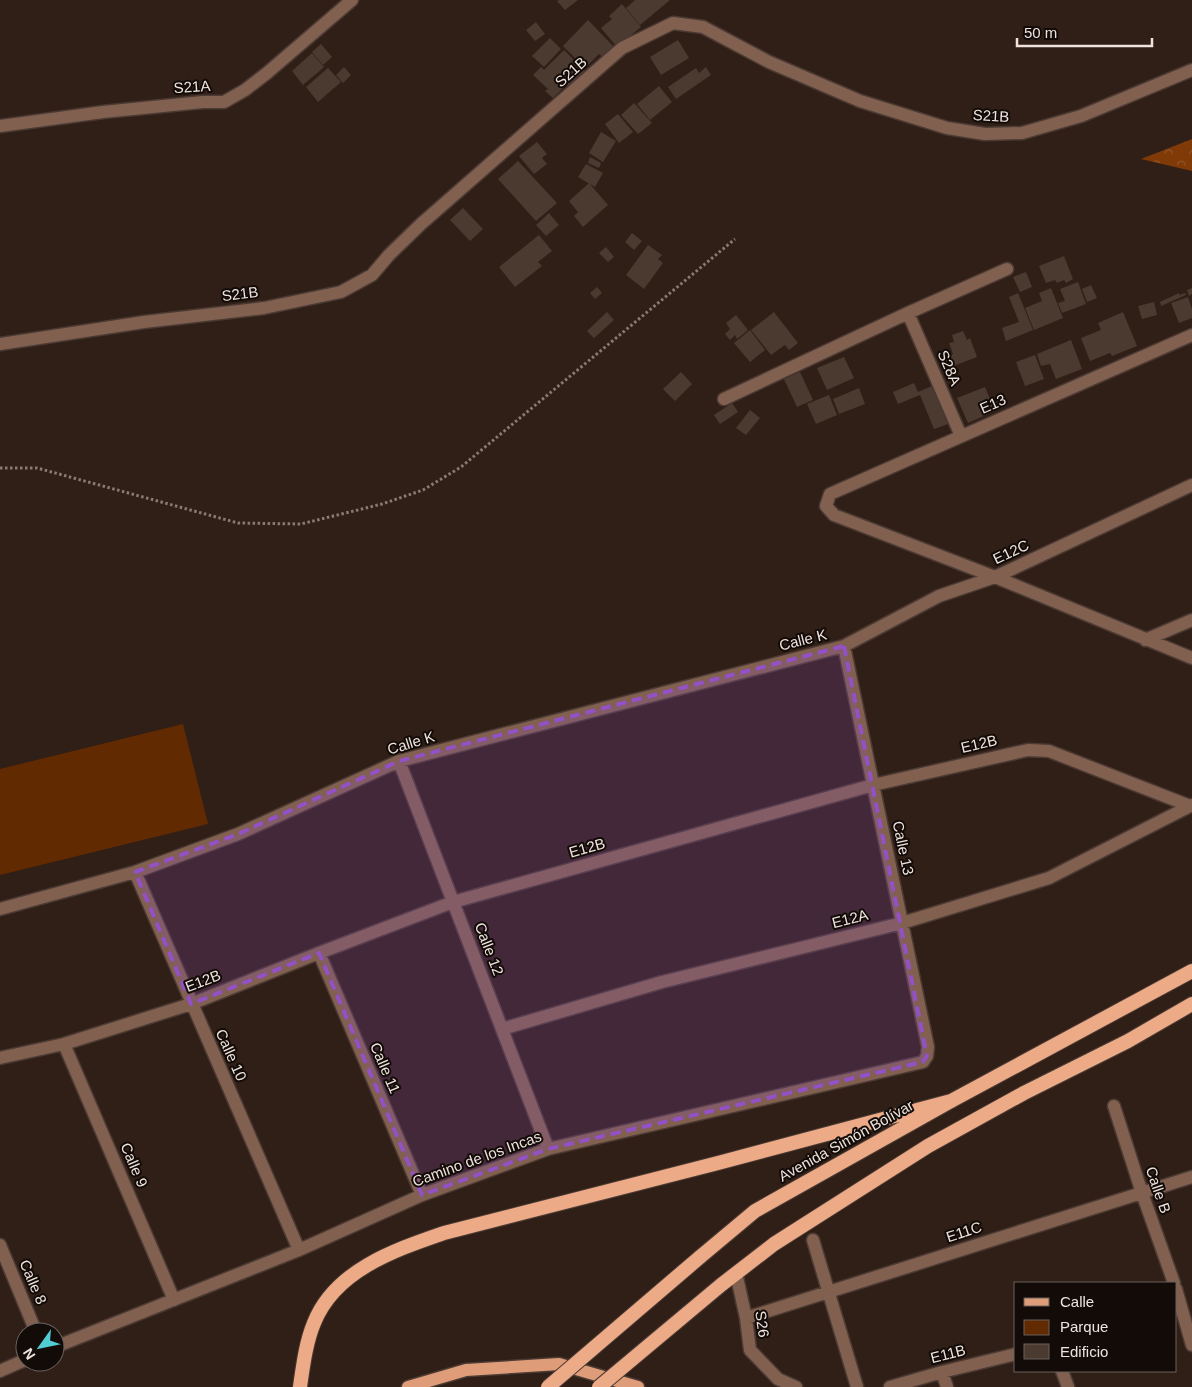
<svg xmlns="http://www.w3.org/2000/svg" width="1192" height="1387" viewBox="0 0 1192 1387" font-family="Arial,sans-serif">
	<defs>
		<pattern id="forest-crowns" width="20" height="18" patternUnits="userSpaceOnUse" patternTransform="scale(1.25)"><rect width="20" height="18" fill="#803a07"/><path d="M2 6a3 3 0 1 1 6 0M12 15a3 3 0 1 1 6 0" fill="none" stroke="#92562b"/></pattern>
	</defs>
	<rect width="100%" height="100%" fill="#301f17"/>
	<path fill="url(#forest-crowns)" d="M1192,139V171L1141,159Z"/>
	<path fill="#622a00" d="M183,724L208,824L0,875V769Z"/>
	<path fill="#4b3a30" d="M559,0H578L565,10L557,1Z
		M635,0H670L640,25L626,8Z
		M622,4L641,27L617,47L601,28L612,19L609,16Z
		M588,20L613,46L603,57L599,54L585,68L563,46Z
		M536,22L545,34L535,41L526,30Z
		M550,38L561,49L544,67L532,56Z
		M678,40L689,58L661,75L650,57Z
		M321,44L332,57L323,65L312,52Z
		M564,50L586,72L570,89L566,85L553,98L545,91L548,89L533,75L541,67L544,70Z
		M312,53L324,67L303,85L292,71Z
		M344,67L351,75L343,83L336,75Z
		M706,67L711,75L676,99L668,87L696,68L699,73Z
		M328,68L341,82L318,102L306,87Z
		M659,86L672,102L650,120L637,104Z
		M634,103L652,123L638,134L621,115Z
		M618,114L633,132L619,143L605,124Z
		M601,132L616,141L603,162L589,153Z
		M537,142L547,154L542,158L547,164L534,174L519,156Z
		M590,157L601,163L599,168L588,163Z
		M518,161L557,203L536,221L498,179Z
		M586,164L603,173L595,187L578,177Z
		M589,183L608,205L583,227L574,216L578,212L569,201Z
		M463,208L483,229L470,241L450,220Z
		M549,213L559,225L546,236L536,225Z
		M632,233L642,241L634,250L625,242Z
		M539,235L552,251L538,262L542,266L515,287L499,267Z
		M648,245L662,255L658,259L663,263L644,289L626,275Z
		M606,247L614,257L608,262L599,253Z
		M1064,256L1073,279L1066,283L1064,280L1057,283L1055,280L1046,283L1039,266Z
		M1026,272L1032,287L1020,292L1013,277Z
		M1078,282L1086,304L1062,313L1058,303L1065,301L1060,289Z
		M1091,285L1097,298L1087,302L1082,289Z
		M597,287L602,293L595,299L590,293Z
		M1051,288L1063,318L1034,330L1025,308L1042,301L1039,293Z
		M1192,288V294L1189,296L1187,290Z
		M1018,293L1033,330L1006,341L1002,328L1019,322L1009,297Z
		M1179,293V295L1185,293L1186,295L1161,306L1160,302Z
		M1188,297L1192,309V318L1179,323L1171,303Z
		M1154,302L1157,315L1142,319L1138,306Z
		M607,312L614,320L594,338L587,331Z
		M774,312L798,343L789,350L785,345L771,355L751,330Z
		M1123,312L1137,346L1112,356L1110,353L1090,361L1081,338L1101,330L1098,323Z
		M736,315L748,330L737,339L735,335L730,340L725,334L730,329L726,323Z
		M750,330L765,350L750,362L734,343Z
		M963,331L967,340L970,338L977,357L948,368L944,358L953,354L949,343L954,342L952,335Z
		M1071,340L1082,369L1056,379L1050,364L1041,366L1037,354Z
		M1035,355L1044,379L1025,386L1016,362Z
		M844,357L854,378L827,390L817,368Z
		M681,372L692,384L675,401L663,389Z
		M800,372L813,400L797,407L784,379Z
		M914,383L918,392L932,386L948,424L934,429L920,395L898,404L893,392Z
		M985,387L995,411L968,423L957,398Z
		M859,388L865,404L839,414L833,399Z
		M829,395L837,415L816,424L807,404Z
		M732,403L738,412L720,424L714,415Z
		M750,410L760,418L746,435L736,428Z"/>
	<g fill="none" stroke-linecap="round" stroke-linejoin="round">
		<defs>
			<path id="minor" d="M0,126L103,112L203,102H224L245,90L267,73L352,0
				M908,313L961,436
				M1192,335L830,494L826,506L834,515L995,577L1192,658
				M0,344L144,322L264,308L341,292L372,275L389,255L421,224L622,48L673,23L703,27L769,62L860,101L947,128L985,134L1022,133L1081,116L1192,70
				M724,399L908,313L1007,269
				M1145,640L1192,620
				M399,761L548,1149
				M135,872L299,1250
				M0,909L135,872L238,834L399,761L844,646L939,596L995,577L1192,485
				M319,953L422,1195
				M502,1029L662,982L902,923L1049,878L1192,805
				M64,1044L174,1300
				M0,1058L64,1044L191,1004L319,953L453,902L873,785L1028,750L1049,751L1190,806
				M1114,1106L1142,1193L1174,1283
				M813,1240L857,1387
				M0,1245L36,1332
				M736,1273L746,1318L750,1350L778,1379L796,1387
				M1176,1289L1192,1345
				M746,1318L1192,1177
				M55,1347L299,1250L422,1195L548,1149L923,1062L927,1056L928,1047L844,646
				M0,1371L25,1360
				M1062,1371L1068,1387
				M942,1372L947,1387
				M890,1387L942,1372L1016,1354"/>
			<path id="primary" d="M408,1387L466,1370L559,1364L638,1387"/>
			<path id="trunk" d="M700,1257L755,1211L951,1101L1192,971
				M721,1285L774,1244L928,1146L1024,1093L1128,1041L1192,1004
				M300,1387C303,1366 306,1342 314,1323C335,1270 395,1250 444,1233L718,1163L951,1101"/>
		</defs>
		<use href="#minor" stroke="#4b3a33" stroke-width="15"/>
		<use href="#primary" stroke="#4b3a33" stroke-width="15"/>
		<use href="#trunk" stroke="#4b3a33" stroke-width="16"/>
		<path stroke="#897a74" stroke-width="3" stroke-dasharray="2.5 2.5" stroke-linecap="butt" d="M0,468H37L238,523L301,524L382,504L423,490L461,467L735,239"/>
		<use href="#minor" stroke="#81604f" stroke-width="12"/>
		<use href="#primary" stroke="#df9c78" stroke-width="12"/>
		<use href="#trunk" stroke="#ecaa87" stroke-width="14"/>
		<defs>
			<path id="trunk-bridge" d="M548,1387L700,1257
				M599,1387L721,1285"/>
		</defs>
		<use href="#trunk-bridge" stroke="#4b3a33" stroke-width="16" stroke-linecap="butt"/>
		<use href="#trunk-bridge" stroke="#ecaa87" stroke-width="14"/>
	</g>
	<path fill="#9251c5" fill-opacity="0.2" stroke="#9251c5" stroke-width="4" stroke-dasharray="10 6" stroke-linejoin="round" d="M844,646L927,1056L923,1062L548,1149L422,1195L319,953L191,1004L135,872L238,834L399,761Z"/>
	<g text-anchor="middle" stroke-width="4" stroke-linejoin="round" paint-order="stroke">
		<g font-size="15" fill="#efe3de" stroke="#120b07">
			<text transform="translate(571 72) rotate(-42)" y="5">S21B</text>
			<text transform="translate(192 87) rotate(-4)" y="5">S21A</text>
			<text transform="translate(991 116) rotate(3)" y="5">S21B</text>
			<text transform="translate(240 294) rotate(-7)" y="5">S21B</text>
			<text transform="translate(949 368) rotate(67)" y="5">S28A</text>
			<text transform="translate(993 404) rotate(-24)" y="5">E13</text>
			<text transform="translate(1011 552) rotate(-25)" y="5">E12C</text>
			<text transform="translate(803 640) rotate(-14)" y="5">Calle K</text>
			<text transform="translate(411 743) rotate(-17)" y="5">Calle K</text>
			<text transform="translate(979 744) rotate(-13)" y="5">E12B</text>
			<text transform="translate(587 848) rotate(-16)" y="5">E12B</text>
			<text transform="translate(903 848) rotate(78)" y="5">Calle 13</text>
			<text transform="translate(850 919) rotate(-14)" y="5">E12A</text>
			<text transform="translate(489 949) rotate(69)" y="5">Calle 12</text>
			<text transform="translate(203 981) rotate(-21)" y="5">E12B</text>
			<text transform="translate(231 1055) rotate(66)" y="5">Calle 10</text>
			<text transform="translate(385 1068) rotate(67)" y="5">Calle 11</text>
			<text transform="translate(846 1141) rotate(-29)" y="5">Avenida Simón Bolívar</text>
			<text transform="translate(477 1159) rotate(-20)" y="5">Camino de los Incas</text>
			<text transform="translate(134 1165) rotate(67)" y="5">Calle 9</text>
			<text transform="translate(1158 1190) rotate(71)" y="5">Calle B</text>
			<text transform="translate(964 1232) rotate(-18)" y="5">E11C</text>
			<text transform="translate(33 1282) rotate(67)" y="5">Calle 8</text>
			<text transform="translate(762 1324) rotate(82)" y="5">S26</text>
			<text transform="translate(948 1354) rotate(-14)" y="5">E11B</text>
		</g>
	</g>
	<rect x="1014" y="1282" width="162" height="90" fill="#120b07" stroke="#6a615d"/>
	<rect x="1024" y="1298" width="25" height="8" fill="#df9c78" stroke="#6a615d"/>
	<text x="1060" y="1307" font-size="15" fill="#efe3de">Calle</text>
	<rect x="1024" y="1320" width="25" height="15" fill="#622a00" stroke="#6a615d"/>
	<text x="1060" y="1332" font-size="15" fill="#efe3de">Parque</text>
	<rect x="1024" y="1344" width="25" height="15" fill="#4b3a30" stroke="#6a615d"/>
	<text x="1060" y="1357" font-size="15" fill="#efe3de">Edificio</text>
	<g transform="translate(40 1347) rotate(237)"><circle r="24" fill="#120b07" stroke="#6a615d"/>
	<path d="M0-4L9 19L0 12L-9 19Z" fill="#51ccd2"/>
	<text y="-8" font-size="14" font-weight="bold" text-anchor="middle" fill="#efe3de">N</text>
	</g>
	<path d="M1017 38v8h135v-8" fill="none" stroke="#efe3de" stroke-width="2.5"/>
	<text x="1024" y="38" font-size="15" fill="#efe3de" stroke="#120b07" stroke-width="4" paint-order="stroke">50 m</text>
</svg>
